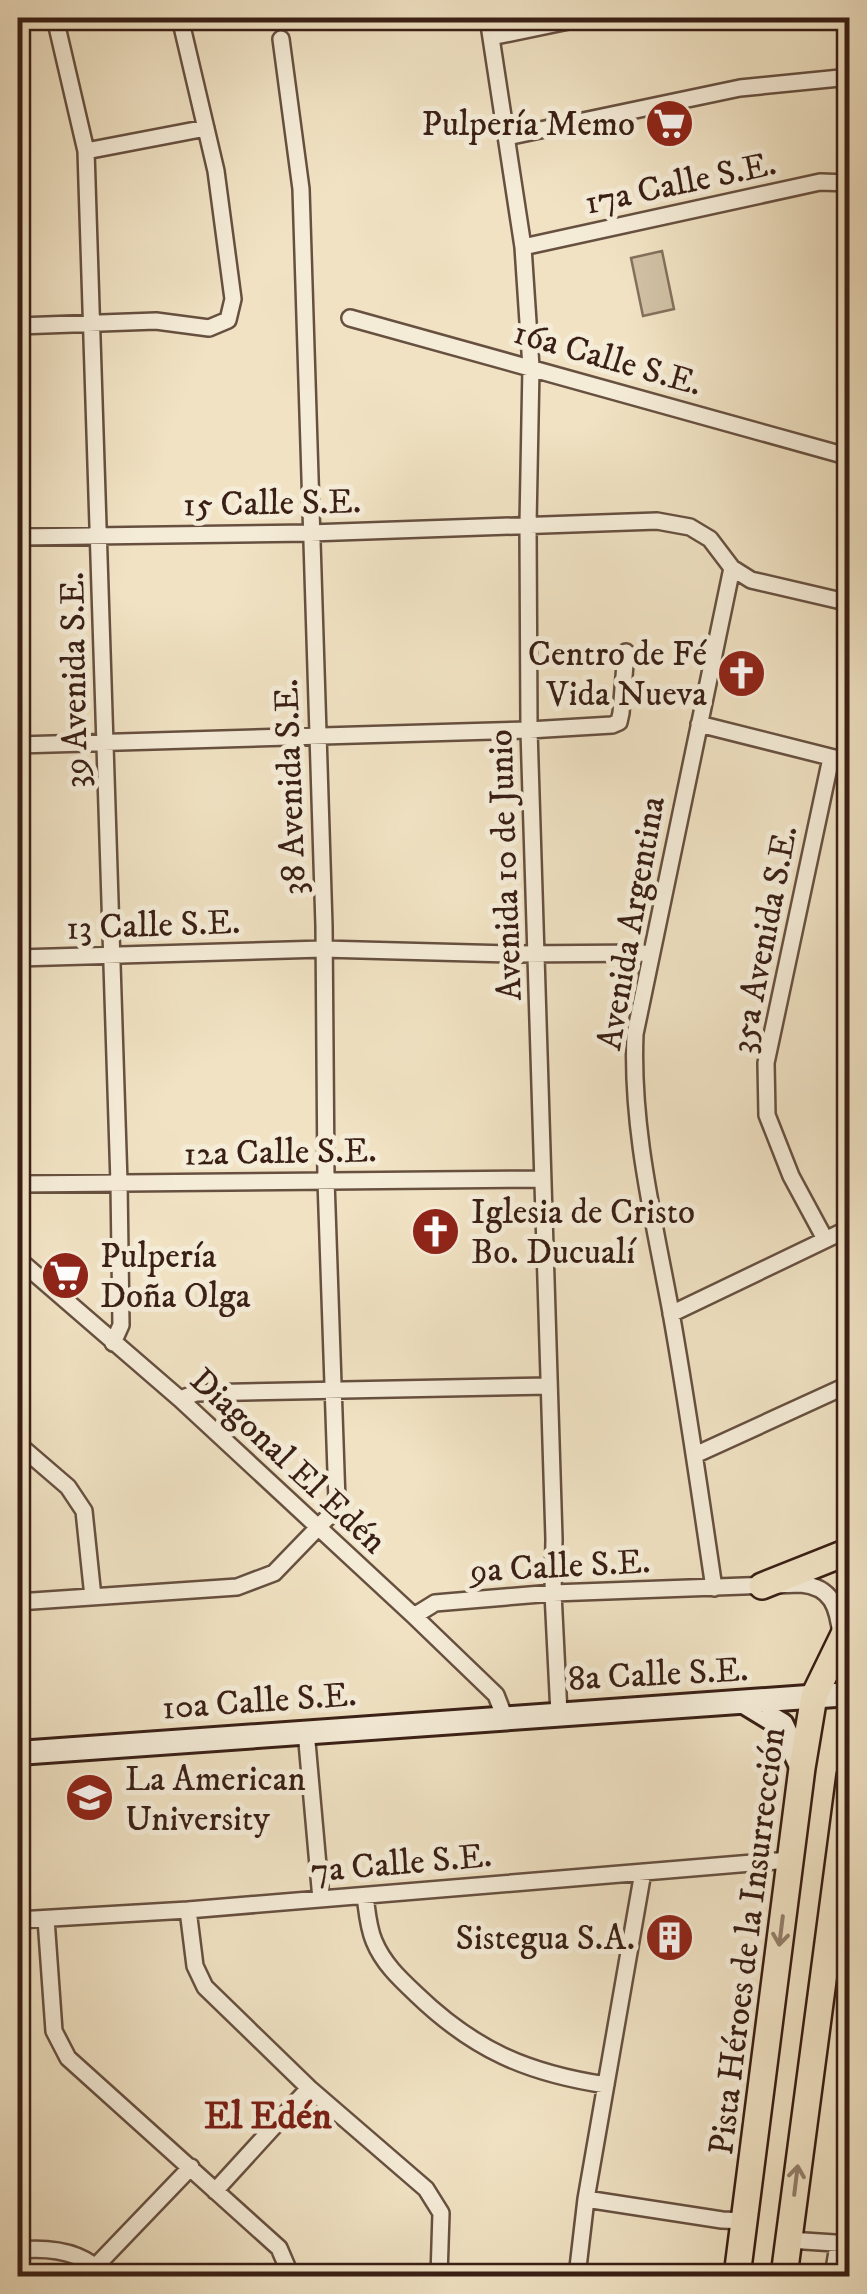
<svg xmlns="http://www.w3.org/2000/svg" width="867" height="2294" viewBox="0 0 867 2294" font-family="'IM FELL DW Pica',serif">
	<rect width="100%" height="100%" fill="#f0e2c3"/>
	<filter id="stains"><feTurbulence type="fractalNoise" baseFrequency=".002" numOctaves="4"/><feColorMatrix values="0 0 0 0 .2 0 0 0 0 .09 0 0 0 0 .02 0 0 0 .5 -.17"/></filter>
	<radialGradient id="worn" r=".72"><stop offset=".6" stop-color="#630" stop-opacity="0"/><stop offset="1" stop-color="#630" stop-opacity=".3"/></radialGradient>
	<path fill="#d1c1a5" stroke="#85705d" stroke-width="2.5" d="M662,251L674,309L643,316L631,258Z"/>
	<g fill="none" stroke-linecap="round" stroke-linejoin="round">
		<defs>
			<path id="street" d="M55,18L86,151L119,1183L121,1325L113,1343
				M488,18L523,247L531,367L528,524L529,730L554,1539L553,1593L559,1714
				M491,37L583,18
				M507,137L740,88L850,77
				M86,151L206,128
				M523,247L820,182L850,183
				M350,318L850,457
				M18,326L156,321L209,328L228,320L233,299L216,171L180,18
				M18,537L310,533L657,521L690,527L710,539L732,568L751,580L850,603
				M699,724L850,762
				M18,745L529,730L612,725L619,722L621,713L626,652
				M18,958L323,949L514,954L651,953
				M18,1184L543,1179
				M825,1239L791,1176L767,1115L766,1063L831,758
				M18,1259L180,1399L414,1616L496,1695L505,1718
				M671,1314L850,1228
				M180,1399L196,1393L549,1386
				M18,1444L68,1487L84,1511L93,1597
				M695,1455L850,1384
				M714,1588C700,1494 687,1401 670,1307C653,1216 631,1126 635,1034L732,568
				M18,1602L237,1587L274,1573L332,1513L337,1501L326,1180L324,926L301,189L281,39
				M414,1616L435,1603L553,1593L801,1584C832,1587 838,1607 841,1636
				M306,1731L321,1899
				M365,1896C367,1910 368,1927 374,1941C383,1963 399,1978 416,1994C474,2050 527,2073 606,2085
				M188,1910L195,1966L205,1987L309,2088L426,2189L441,2213L439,2276
				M46,1919L54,2031L68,2058L279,2248L291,2276
				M18,1920L188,1910L789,1860
				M215,2191L309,2088
				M586,2199L722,2220L745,2221
				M789,2240L850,2244
				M18,2250C50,2247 84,2251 105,2276
				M96,2266L191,2167
				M577,2276L586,2199L643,1872
				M833,2276L838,2245"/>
			<path id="secondary" d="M746,1703L782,1725L802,1768
				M18,1753L850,1694"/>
			<path id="primary" d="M762,1586L850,1551
				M737,2276L802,1768L814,1696L850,1622
				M784,2276L850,1776"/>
		</defs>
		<use href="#street" stroke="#675040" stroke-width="20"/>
		<use href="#secondary" stroke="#391f15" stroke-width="28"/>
		<use href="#primary" stroke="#391f15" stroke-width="30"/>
		<use href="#street" stroke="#f5ecd8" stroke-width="15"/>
		<use href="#secondary" stroke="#f5ecd8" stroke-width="22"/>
		<use href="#primary" stroke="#f0e2c3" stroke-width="25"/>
	</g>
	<defs><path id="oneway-shaft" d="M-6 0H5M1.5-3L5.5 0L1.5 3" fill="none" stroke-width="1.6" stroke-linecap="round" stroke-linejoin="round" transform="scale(2.5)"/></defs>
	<g stroke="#94806c">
		<use href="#oneway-shaft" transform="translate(781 1931) rotate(97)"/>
		<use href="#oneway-shaft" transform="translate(796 2180) rotate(-83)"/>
	</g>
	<defs>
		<symbol id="supermarket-disc" viewBox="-11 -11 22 22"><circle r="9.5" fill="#8f2418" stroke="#f5ecd8"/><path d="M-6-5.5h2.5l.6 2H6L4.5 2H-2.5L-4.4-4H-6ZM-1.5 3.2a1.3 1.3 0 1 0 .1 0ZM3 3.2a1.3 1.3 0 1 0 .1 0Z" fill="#fff"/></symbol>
		<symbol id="church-disc" viewBox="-11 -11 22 22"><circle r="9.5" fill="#8f2418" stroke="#f5ecd8"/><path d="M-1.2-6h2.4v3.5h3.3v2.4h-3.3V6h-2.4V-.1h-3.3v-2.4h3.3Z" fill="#fff"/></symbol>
		<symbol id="university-disc" viewBox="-11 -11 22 22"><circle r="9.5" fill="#8f2418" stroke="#f5ecd8"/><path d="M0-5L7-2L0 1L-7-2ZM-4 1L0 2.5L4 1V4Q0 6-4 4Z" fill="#fff"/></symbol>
		<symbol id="building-disc" viewBox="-11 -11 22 22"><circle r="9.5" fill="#8f2418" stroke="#f5ecd8"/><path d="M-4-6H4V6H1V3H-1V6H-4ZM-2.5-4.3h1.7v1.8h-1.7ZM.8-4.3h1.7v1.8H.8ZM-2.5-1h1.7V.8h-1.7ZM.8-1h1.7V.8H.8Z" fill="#fff"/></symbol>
	</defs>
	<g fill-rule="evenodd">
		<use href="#supermarket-disc" x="642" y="96" width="55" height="55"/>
		<use href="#church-disc" x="714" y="646" width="55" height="55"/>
		<use href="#church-disc" x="408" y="1204" width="55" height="55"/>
		<use href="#supermarket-disc" x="38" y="1248" width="55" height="55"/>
		<use href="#university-disc" x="62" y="1770" width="55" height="55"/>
		<use href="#building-disc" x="642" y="1910" width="55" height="55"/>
	</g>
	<g text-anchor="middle" stroke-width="10" stroke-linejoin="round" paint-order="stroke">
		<g font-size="35" fill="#391f15" stroke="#f5ecd8" text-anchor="end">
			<text x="635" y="135">Pulpería Memo</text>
			<text x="707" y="665">Centro de Fé<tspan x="707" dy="40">Vida Nueva</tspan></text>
			<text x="471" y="1223" text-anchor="start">Iglesia de Cristo<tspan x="471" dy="40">Bo. Ducualí</tspan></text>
			<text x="100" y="1267" text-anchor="start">Pulpería<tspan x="100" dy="40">Doña Olga</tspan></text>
			<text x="125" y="1790" text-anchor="start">La American<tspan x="125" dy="40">University</tspan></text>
			<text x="635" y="1949">Sistegua S.A.</text>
		</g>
		<g font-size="35" fill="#391f15" stroke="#f5ecd8">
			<text transform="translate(680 182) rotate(-12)" y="12">17a Calle S.E.</text>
			<text transform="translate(608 357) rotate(16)" y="12">16a Calle S.E.</text>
			<text transform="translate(272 502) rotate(-1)" y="12">15 Calle S.E.</text>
			<text transform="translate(73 680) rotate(-91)" y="12">39 Avenida S.E.</text>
			<text transform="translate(289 787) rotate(-92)" y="12">38 Avenida S.E.</text>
			<text transform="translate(504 865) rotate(-92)" y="12">Avenida 10 de Junio</text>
			<text transform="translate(630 923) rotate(-80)" y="12">Avenida Argentina</text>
			<text transform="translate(153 924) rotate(-2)" y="12">13 Calle S.E.</text>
			<text transform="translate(763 939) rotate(-79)" y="12">35a Avenida S.E.</text>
			<text transform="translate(280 1151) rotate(-1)" y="12">12a Calle S.E.</text>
			<text transform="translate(289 1460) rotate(43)" y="12">Diagonal El Edén</text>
			<text transform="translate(560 1565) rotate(-3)" y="12">9a Calle S.E.</text>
			<text transform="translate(658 1673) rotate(-3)" y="12">8a Calle S.E.</text>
			<text transform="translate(259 1700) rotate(-4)" y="12">10a Calle S.E.</text>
			<text transform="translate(401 1862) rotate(-5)" y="12">7a Calle S.E.</text>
			<text transform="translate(746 1941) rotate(-83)" y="12">Pista Héroes de la Insurrección</text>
		</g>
		<g font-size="38" font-weight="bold" fill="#7a1f14" stroke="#f5ecd8">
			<text x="268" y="2128">El Edén</text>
		</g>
	</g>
	<rect width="867" height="2294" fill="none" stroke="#f0e2c3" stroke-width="60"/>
	<rect x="20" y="20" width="827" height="2254" fill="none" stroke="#391f15" stroke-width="5"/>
	<rect x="30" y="30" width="807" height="2234" fill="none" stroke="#391f15" stroke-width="2.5"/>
	<rect width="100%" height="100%" filter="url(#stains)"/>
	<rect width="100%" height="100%" fill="url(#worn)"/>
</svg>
